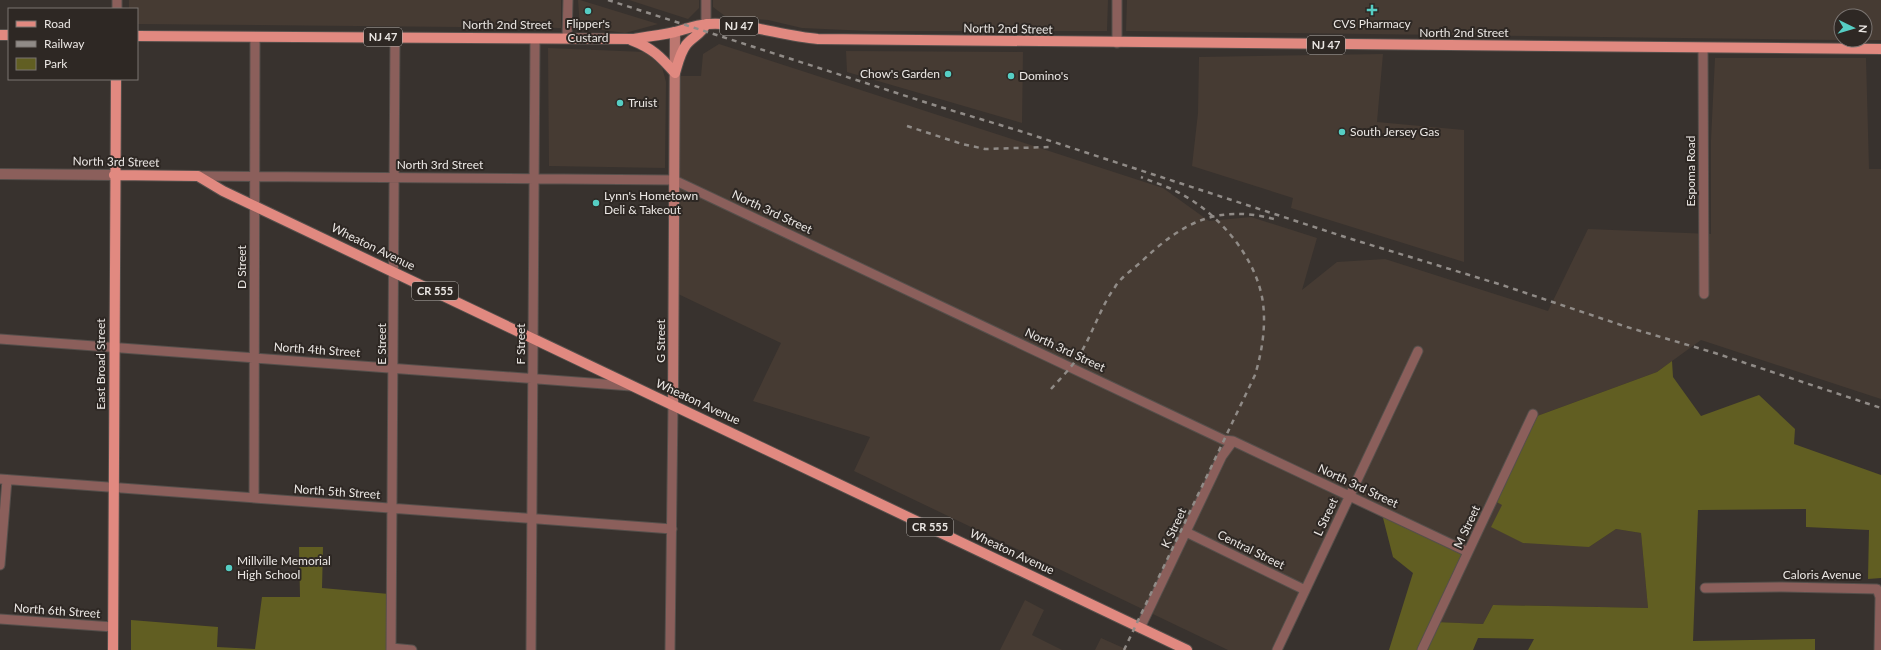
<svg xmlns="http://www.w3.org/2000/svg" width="1881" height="650" viewBox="0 0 1881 650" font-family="Lato,sans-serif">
	<rect width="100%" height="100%" fill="#38322e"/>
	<path fill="#463b33" d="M129,0H561V28L137,24V9H129Z
		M578,0H580L658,24L625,33L580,27Z
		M629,0H699V8L688,19Z
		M713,0H1108L1107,31H869L802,28L768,20L725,16L713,7Z
		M1127,0H1881V40H1865V16H1841V40L1126,31Z
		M719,44L1163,188L1209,221L1251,217L1317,238L1302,290L1337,262L1385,259L1548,311L1588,229L1711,234V140L1715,58H1866L1869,169H1881V399L1701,340L1657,372L1529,419L1493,500L1589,547L1616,529L1641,533L1648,608L1493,605L1483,624L1436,622L1467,556L1350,498L1276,650H1228L854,471L870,437L753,401L781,343L674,292L675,76H701L703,54Z
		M548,48L645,52L662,67L666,82L665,168L549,166Z
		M846,51L1023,52L1022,123L847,72Z
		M1383,54L1377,122L1464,130V262L1291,208L1293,198L1192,166L1198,113L1199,57Z
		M1025,600L1044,610L1032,635L1062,650H1000Z
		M1101,638L1128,650H1095Z"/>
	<path fill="#615e22" d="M1672,361L1673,377L1701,416L1759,395L1795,429L1794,444L1881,475V578L1868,579L1869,530L1806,527V509L1698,510L1693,641L1815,639V650H1528L1534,639L1478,638L1473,650H1389L1413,573L1393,557L1382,514L1467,556L1436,622L1483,624L1493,605L1648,608L1641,533L1616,529L1589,547L1523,543L1491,527L1502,505L1493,500L1529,419L1657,372Z
		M299,547H323L322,588L389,594V650H131V620L218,627L217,647L255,649L262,597H300Z"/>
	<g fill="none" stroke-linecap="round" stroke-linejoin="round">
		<defs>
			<path id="minor" d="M706,0V24
				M117,9V0
				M567,38L568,0
				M1117,43V0
				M1703,48L1704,294
				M198,176L674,180L1224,440L1233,441L1468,552
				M0,339L631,386
				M0,479L672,529
				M254,498L255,37
				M1186,532L1305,590
				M0,565L7,480
				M1705,588L1782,587L1877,589L1880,597L1879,650
				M0,619L113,627
				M1140,628L1222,456L1233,441
				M391,648L412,650
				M391,650L395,38
				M531,650L535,39
				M670,650L673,405
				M1277,650L1418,351
				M1422,650L1533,414"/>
			<path id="tertiary" d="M0,174L114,175"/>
			<path id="secondary" d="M673,405L675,32"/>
			<path id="primary" d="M0,35H9
				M137,36L632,39C646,37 661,35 675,32C686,29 696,25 708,24C746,22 781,36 818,39L1881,49
				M631,40C652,48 660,56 675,73
				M675,73C678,63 680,53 686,45C692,37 702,34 706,24
				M114,175L198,176L223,191L1187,650
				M113,650L116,79"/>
		</defs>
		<use href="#minor" stroke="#554f4b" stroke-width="11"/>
		<use href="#tertiary" stroke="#554f4b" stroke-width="12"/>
		<use href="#secondary" stroke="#554f4b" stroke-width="12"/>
		<use href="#primary" stroke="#554f4b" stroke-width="12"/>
		<use href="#minor" stroke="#8b5f5b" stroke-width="9"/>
		<use href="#tertiary" stroke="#8b5f5b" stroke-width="10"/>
		<use href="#secondary" stroke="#bc7770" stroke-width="10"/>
		<use href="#primary" stroke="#e18980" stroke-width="10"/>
		<path stroke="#908b87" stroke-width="2.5" stroke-dasharray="5 5" stroke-linecap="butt" d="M608,0L937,106L1020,131L1348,238L1502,285L1627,327L1715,353L1881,408
			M907,126L962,144L985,149L1049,147
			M1051,389C1061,378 1072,367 1080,354C1093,333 1100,308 1115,287C1121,277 1132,270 1141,262C1182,223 1216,204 1274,219
			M1124,650L1255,375C1262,352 1266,327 1263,303C1257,259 1221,216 1183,195C1170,187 1155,183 1141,177"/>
	</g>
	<g fill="#56cec4" stroke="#2e2824" stroke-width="1.5">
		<path d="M1370 4h4v4h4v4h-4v4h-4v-4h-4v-4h4z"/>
		<circle cx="588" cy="11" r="4"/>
		<circle cx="948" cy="74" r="4"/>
		<circle cx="1011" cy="76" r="4"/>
		<circle cx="620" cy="103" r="4"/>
		<circle cx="1342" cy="132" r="4"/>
		<circle cx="596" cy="203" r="4"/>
		<circle cx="229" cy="568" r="4"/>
	</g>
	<g text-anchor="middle" stroke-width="4" stroke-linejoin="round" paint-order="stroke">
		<g fill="#2e2824" stroke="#b2aeaa" stroke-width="1">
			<rect x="720" y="17" width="38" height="18" rx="3"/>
			<rect x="364" y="28" width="38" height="18" rx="3"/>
			<rect x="1307" y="36" width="38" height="18" rx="3"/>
			<rect x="412" y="282" width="46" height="18" rx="3"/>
			<rect x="907" y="518" width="46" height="18" rx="3"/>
		</g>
		<g font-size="11" font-weight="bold" fill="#ebe7e4">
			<text x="739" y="30">NJ 47</text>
			<text x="383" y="41">NJ 47</text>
			<text x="1326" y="49">NJ 47</text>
			<text x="435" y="295">CR 555</text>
			<text x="930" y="531">CR 555</text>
		</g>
		<g font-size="12" fill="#ebe7e4" stroke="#2e2824" text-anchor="start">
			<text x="588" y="28" text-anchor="middle">Flipper's<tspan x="588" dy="14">Custard</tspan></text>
			<text x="1372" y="28" text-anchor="middle">CVS Pharmacy</text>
			<text x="940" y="78" text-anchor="end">Chow's Garden</text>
			<text x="1019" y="80">Domino's</text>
			<text x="628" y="107">Truist</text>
			<text x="1350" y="136">South Jersey Gas</text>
			<text x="604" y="200">Lynn's Hometown<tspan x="604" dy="14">Deli &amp; Takeout</tspan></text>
			<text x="237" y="565">Millville Memorial<tspan x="237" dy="14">High School</tspan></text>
		</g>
		<g font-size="12" fill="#ebe7e4" stroke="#2e2824">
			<text x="507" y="29">North 2nd Street</text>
			<text transform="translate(1008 29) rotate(1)" y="4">North 2nd Street</text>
			<text x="1464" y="37">North 2nd Street</text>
			<text transform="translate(116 162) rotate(1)" y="4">North 3rd Street</text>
			<text x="440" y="169">North 3rd Street</text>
			<text transform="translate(1691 171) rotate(-90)" y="4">Espoma Road</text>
			<text transform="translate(772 212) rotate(25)" y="4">North 3rd Street</text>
			<text transform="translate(373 247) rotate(26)" y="4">Wheaton Avenue</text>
			<text transform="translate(242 267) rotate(-90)" y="4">D Street</text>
			<text transform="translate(661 341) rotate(-90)" y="4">G Street</text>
			<text transform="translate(382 344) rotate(-90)" y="4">E Street</text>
			<text transform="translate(521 344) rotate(-90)" y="4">F Street</text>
			<text transform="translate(317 350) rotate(4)" y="4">North 4th Street</text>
			<text transform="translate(1065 350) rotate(25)" y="4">North 3rd Street</text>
			<text transform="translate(101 364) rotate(-90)" y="4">East Broad Street</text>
			<text transform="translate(698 402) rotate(25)" y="4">Wheaton Avenue</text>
			<text transform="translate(1358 486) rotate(25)" y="4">North 3rd Street</text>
			<text transform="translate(337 492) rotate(4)" y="4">North 5th Street</text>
			<text transform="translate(1326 517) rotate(-65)" y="4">L Street</text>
			<text transform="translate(1467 527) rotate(-65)" y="4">M Street</text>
			<text transform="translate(1174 528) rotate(-65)" y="4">K Street</text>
			<text transform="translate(1251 550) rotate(26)" y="4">Central Street</text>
			<text transform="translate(1012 552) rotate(25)" y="4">Wheaton Avenue</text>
			<text x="1822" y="579">Caloris Avenue</text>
			<text transform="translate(57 611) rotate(4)" y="4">North 6th Street</text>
		</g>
	</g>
	<rect x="8" y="8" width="130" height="72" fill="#2e2824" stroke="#7a7471"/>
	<rect x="16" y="21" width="20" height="6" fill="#e18980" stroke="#7a7471"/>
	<text x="44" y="28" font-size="12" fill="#ebe7e4">Road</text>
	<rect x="16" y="41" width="20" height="6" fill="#908b87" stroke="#7a7471"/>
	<text x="44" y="48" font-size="12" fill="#ebe7e4">Railway</text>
	<rect x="16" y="58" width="20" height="12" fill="#615e22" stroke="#7a7471"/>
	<text x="44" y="68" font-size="12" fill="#ebe7e4">Park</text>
	<g transform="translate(1853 28) rotate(95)"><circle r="19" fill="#2e2824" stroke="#7a7471"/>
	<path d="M0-3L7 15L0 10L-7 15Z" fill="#56cec4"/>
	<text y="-6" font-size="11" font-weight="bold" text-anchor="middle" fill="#ebe7e4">N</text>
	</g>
</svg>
